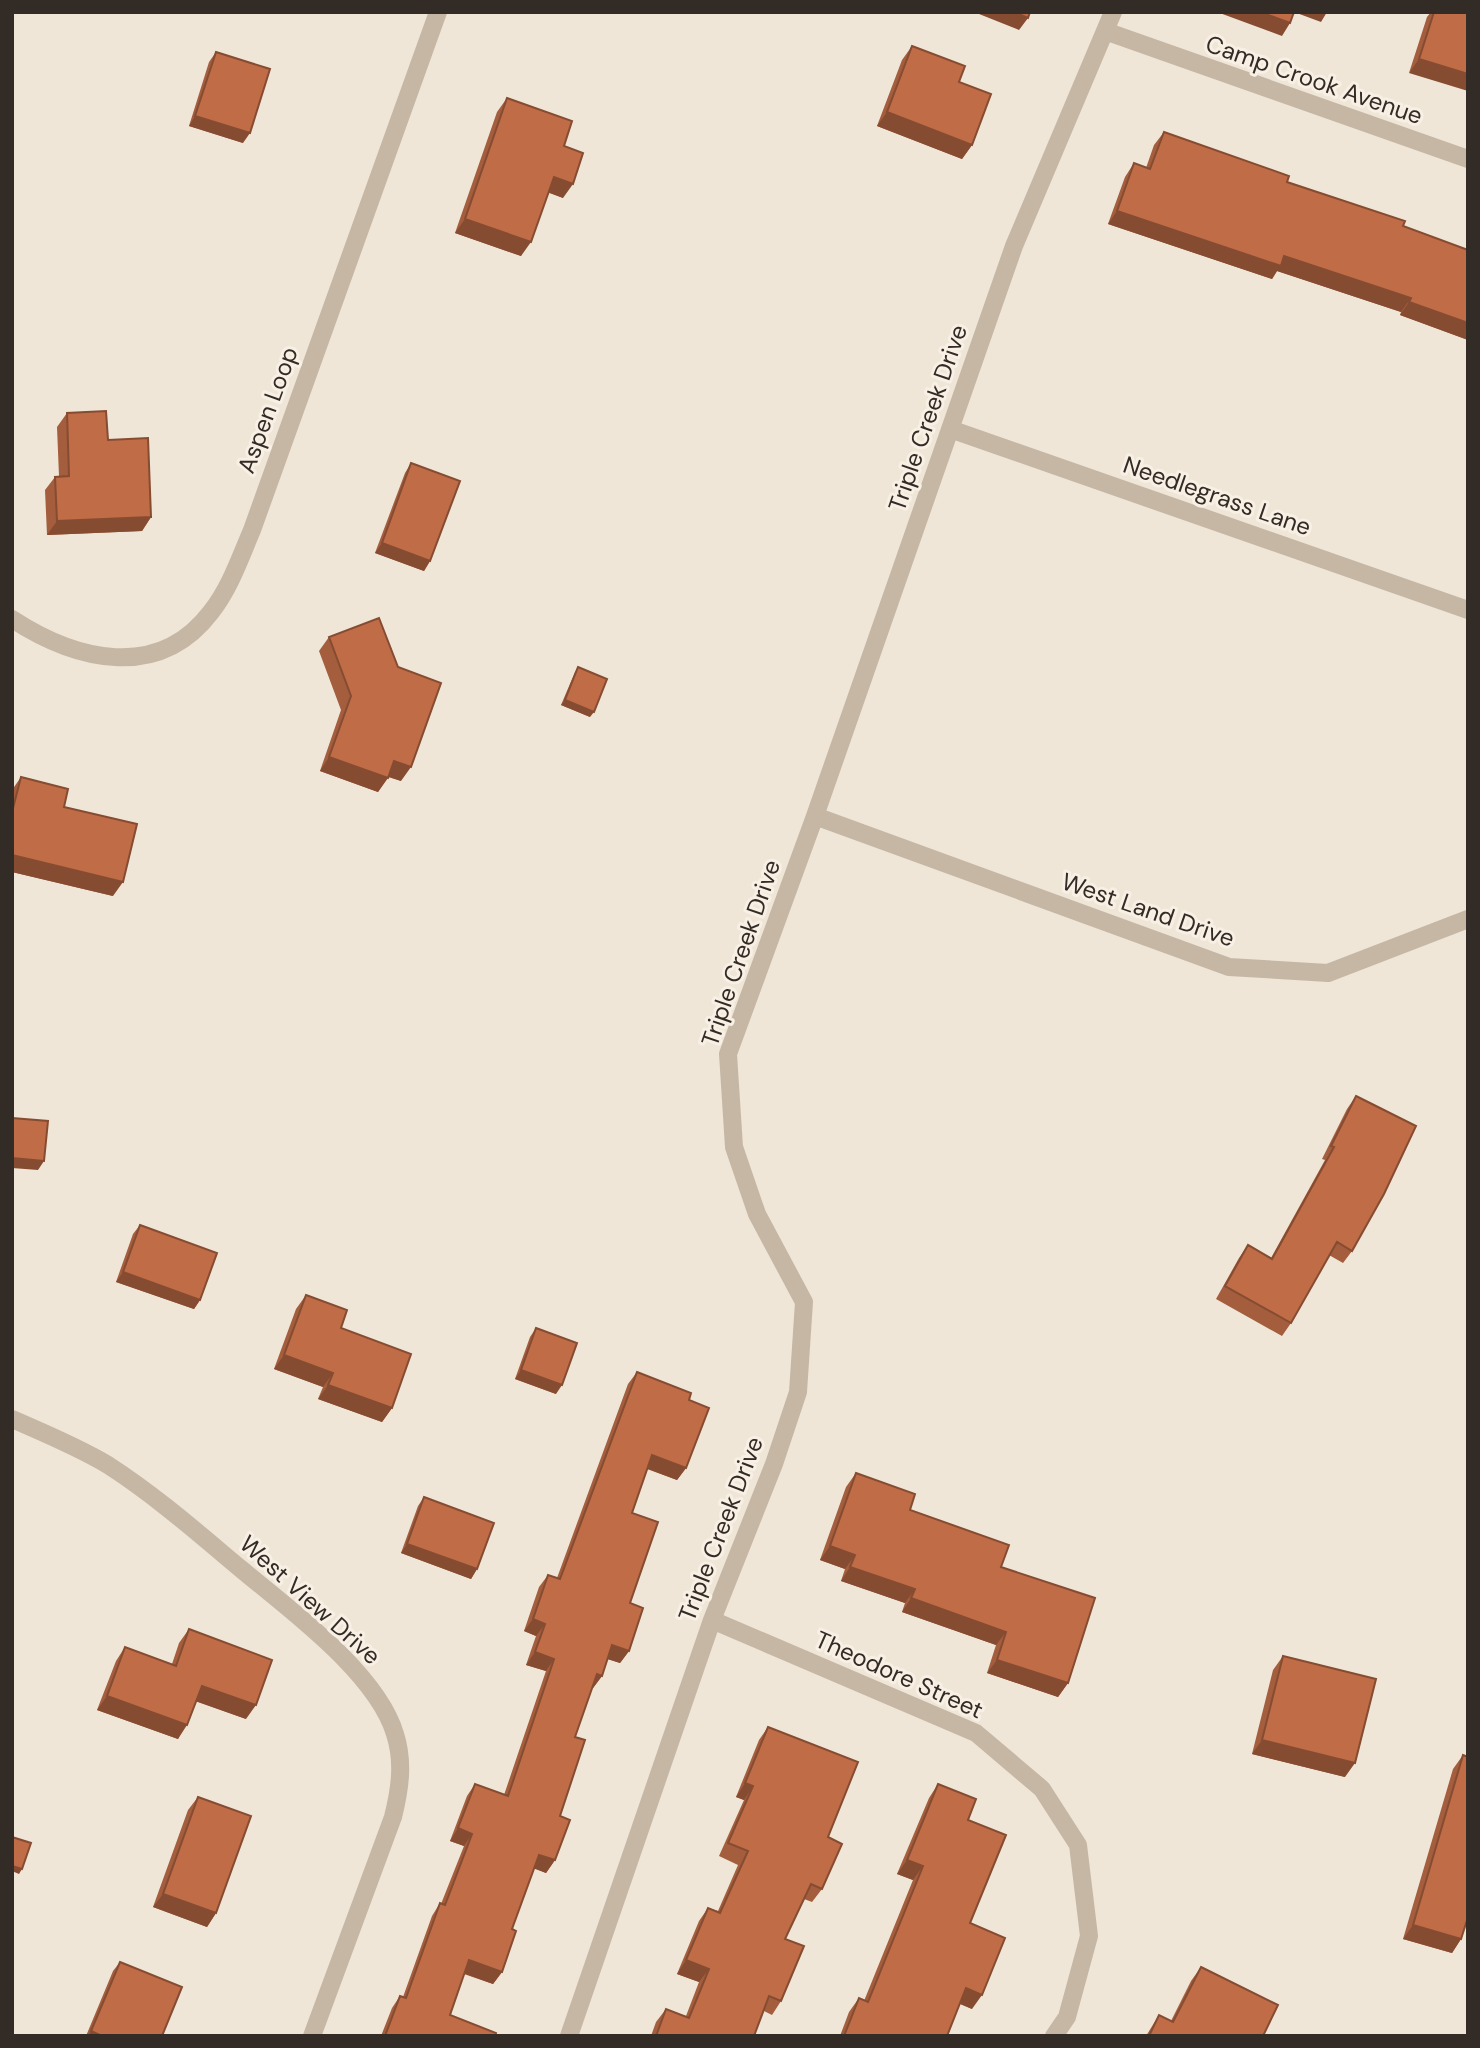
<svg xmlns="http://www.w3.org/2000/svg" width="1480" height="2048" viewBox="0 0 1480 2048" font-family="'DM Sans',sans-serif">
	<rect width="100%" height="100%" fill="#efe6d8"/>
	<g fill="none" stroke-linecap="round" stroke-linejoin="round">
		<path stroke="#c6b7a5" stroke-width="18" d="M1105,31L1468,159
			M950,429L1468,610
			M12,619C75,660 158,682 211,612C230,588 240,558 252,530L438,12
			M815,816L1229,967L1328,973L1468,919
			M12,1419C44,1433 78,1447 108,1465C156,1496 198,1533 241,1569C289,1609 377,1673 395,1734C404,1762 400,1789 393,1817L312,2036
			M712,1620L976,1733L1042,1789L1078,1845L1089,1936L1067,2017L1054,2036
			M569,2036L712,1620L774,1464L798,1392L804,1302L757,1214L734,1147L728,1054L815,816L1014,246L1113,12"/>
	</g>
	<path fill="#a45d3d" d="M1431,12H1468L1409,73L1427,17Z
		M912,46L959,82L972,145L962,159L877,126L902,60Z
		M216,52L243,143L189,126L209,62Z
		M507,98L564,146L563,198L548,192L521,256L455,233L497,112Z
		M1164,132L1287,182L1468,250V340L1400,315L1401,312L1277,271L1272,279L1108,224L1125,177L1134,163L1146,168L1154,145Z
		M67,413L108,440L151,517L142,531L47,535L45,490L55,477L59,476L57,427Z
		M411,463L430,561L424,571L375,553L405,473Z
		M329,637L401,781L388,777L378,792L320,771L341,710L319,651Z
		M578,667L590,717L561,705L575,672Z
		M21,777L64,807L113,896L12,872V790Z
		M1356,1096L1352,1251L1343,1263L1329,1255L1291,1323L1282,1336L1216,1299L1239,1258L1248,1245L1271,1258L1325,1160L1322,1159L1347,1109Z
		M140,1225L200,1300L194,1309L116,1282L133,1234Z
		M306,1295L341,1328L392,1408L382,1422L318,1399L323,1387L274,1369L296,1309Z
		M536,1328L556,1394L515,1379L530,1337Z
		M637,1372L689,1400L686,1468L677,1480L647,1469L632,1513L629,1651L620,1663L608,1659L602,1676L593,1688L592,1687L575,1737L560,1816L555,1860L546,1873L534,1868L512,1929L502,1972L493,1984L464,1974L450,2015L495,2036H381L392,2008L400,1996L403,1997L432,1916L440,1903L441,1904L464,1846L450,1841L467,1796L475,1784L504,1795L546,1671L526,1665L536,1636L524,1631L539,1587L548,1575L557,1578L628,1384Z
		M856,1473L910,1510L1001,1567L1068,1683L1058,1697L987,1673L996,1645L902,1612L905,1603L841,1581L845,1569L820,1560L846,1487Z
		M424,1497L477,1569L471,1579L401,1553L418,1506Z
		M189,1629L246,1719L196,1701L178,1739L97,1710L116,1661L125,1647L172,1664L179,1643Z
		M1283,1656L1345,1777L1252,1754L1273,1670Z
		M768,1727L828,1837L822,1889L812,1902L804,1899L785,1939L781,2001L772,2015L764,2011L754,2036H651L656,2022L666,2009L686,2016L699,1982L677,1974L699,1921L708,1908L718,1911L738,1865L719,1856L744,1800L736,1797L759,1740Z
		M1463,1755L1461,1939L1452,1953L1403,1939L1453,1769Z
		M938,1784L968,1820L972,2009L960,2004L947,2036H840L849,2012L859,1998L864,2001L913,1880L897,1874L929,1798Z
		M198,1797L216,1913L207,1927L153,1907L188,1810Z
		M120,1962L162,2036H86L113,1971Z
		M1201,1967L1263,2036H1146L1159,2015L1171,2021L1191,1981Z"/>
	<path fill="#864c32" d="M974,12H1014L1028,18L1019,30Z
		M1217,12H1260L1290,23L1282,36Z
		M1294,12H1327L1321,22Z
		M1419,59L1468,74V91L1409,73Z
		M887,112L972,145L962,159L877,126Z
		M195,116L250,133L243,143L189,126Z
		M554,177L573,184L563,198L544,191Z
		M1117,211L1284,256L1411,298L1401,312L1277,271L1272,279L1108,224Z
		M465,219L531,242L521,256L455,233Z
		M1409,302L1468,323V340L1400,315Z
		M151,517L142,531L47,535L57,521Z
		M382,543L430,561L424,571L375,553Z
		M565,700L594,712L590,717L561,705Z
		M329,757L388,778L378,792L320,771Z
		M394,761L411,767L401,781L384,775Z
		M12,855L123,882L113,896L12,872Z
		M12,1158L44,1161L38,1170L12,1168Z
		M123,1272L200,1300L194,1309L116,1282Z
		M284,1355L333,1373L323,1387L274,1369Z
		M521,1370L562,1385L556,1394L515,1379Z
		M328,1385L392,1408L382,1422L318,1399Z
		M652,1455L686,1468L677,1480L643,1467Z
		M407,1544L477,1569L471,1579L401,1553Z
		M830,1546L855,1555L845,1569L820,1560Z
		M850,1567L915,1589L905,1603L841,1581Z
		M911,1598L1006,1632L996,1645L902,1612Z
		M533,1619L545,1624L536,1636L524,1631Z
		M612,1645L629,1651L620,1663L604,1658Z
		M535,1652L554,1659L546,1671L526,1665Z
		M997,1660L1068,1683L1058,1697L987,1673Z
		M597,1674L602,1676L593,1688L588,1686Z
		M202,1686L256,1705L246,1719L192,1700Z
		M107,1696L187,1725L178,1739L97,1710Z
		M1262,1740L1355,1763L1345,1777L1252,1754Z
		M745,1783L753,1786L744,1800L736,1797Z
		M458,1828L472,1834L464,1846L450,1841Z
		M539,1855L555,1860L546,1873L530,1867Z
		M907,1860L923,1866L913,1880L897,1874Z
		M12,1866L22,1869L19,1874L12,1871Z
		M163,1894L216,1913L207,1927L153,1907Z
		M1413,1925L1461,1939L1452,1953L1403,1939Z
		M469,1960L502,1972L493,1984L460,1972Z
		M686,1960L709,1969L699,1982L677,1974Z
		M966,1988L982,1995L972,2009L956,2002Z
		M91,2031L102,2036H88Z"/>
	<path fill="#bf6c47" stroke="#864c32" stroke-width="2" d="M1014,12H1030L1028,18Z
		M1260,12H1294L1290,23Z
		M1434,12H1468V74L1419,59Z
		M912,46L965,66L959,82L991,94L972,145L887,112Z
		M216,52L270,69L250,133L195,116Z
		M507,98L572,121L564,146L583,153L573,184L554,177L531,242L465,219Z
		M1164,132L1289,176L1287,182L1405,221L1403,226L1468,250V323L1409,302L1411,298L1284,256L1281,266L1117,211L1134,163L1150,169Z
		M106,411L108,440L148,438L151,517L57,521L55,477L69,476L67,413Z
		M411,463L460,481L430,561L382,543Z
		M379,618L398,667L441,683L411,767L394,761L388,778L329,757L351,696L329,637Z
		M578,667L607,679L594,712L565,700Z
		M21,777L68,789L64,807L137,824L123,882L12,855V812Z
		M1356,1096L1416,1126L1384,1194L1352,1251L1337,1242L1291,1323L1225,1286L1248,1245L1272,1259L1334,1147L1331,1146Z
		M12,1118L48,1121L44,1161L12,1158Z
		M140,1225L217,1253L200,1300L123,1272Z
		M306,1295L347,1310L341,1328L411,1354L392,1408L328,1385L333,1373L284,1355Z
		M536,1328L577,1343L562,1385L521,1370Z
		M637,1372L691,1393L689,1400L709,1408L686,1468L652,1455L632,1513L658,1522L630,1603L643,1608L629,1651L612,1645L602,1676L597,1674L575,1737L585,1740L560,1816L570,1820L555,1860L539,1855L512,1929L516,1931L502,1972L469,1960L450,2015L496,2033L495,2036H385L400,1996L406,1998L440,1903L445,1905L472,1834L458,1828L475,1784L508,1796L554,1659L535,1652L545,1624L533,1619L548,1575L560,1579Z
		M856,1473L915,1494L910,1510L1009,1545L1001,1567L1095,1598L1068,1683L997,1660L1006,1632L911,1598L915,1589L850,1567L855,1555L830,1546Z
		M424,1497L494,1523L477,1569L407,1544Z
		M189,1629L272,1660L256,1705L202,1686L187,1725L107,1696L125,1647L176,1666Z
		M1283,1656L1376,1679L1355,1763L1262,1740Z
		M768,1727L858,1762L828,1837L842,1844L822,1889L811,1884L785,1939L804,1946L781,2001L769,1996L754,2036H656L666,2009L689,2018L709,1969L686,1960L708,1908L720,1913L748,1851L728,1843L753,1786L745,1783Z
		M1463,1755L1468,1757V1917L1461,1939L1413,1925Z
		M938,1784L976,1799L968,1820L1006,1835L970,1923L1005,1938L982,1995L966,1988L947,2036H844L859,1998L868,2002L923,1866L907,1860Z
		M198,1797L251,1816L216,1913L163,1894Z
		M12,1837L31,1843L22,1869L12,1866Z
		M120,1962L182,1987L162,2036H102L91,2031Z
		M1201,1967L1278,2005L1263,2036H1149L1159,2015L1173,2022Z"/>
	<g text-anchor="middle" stroke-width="6" stroke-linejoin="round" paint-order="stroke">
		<g font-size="24" fill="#332b26" stroke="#f8f0e4">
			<text transform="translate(1314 80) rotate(19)" y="8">Camp Crook Avenue</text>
			<text transform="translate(268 410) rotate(-70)" y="8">Aspen Loop</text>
			<text transform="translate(928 418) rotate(-71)" y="8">Triple Creek Drive</text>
			<text transform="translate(1217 496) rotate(19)" y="8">Needlegrass Lane</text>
			<text transform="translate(1148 910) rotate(19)" y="8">West Land Drive</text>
			<text transform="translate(741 953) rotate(-71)" y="8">Triple Creek Drive</text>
			<text transform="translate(721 1529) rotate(-69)" y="8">Triple Creek Drive</text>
			<text transform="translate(310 1600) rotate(42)" y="8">West View Drive</text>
			<text transform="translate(899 1675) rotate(24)" y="8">Theodore Street</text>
		</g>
	</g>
	<rect width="1480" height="2048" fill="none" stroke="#332b26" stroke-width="28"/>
</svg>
